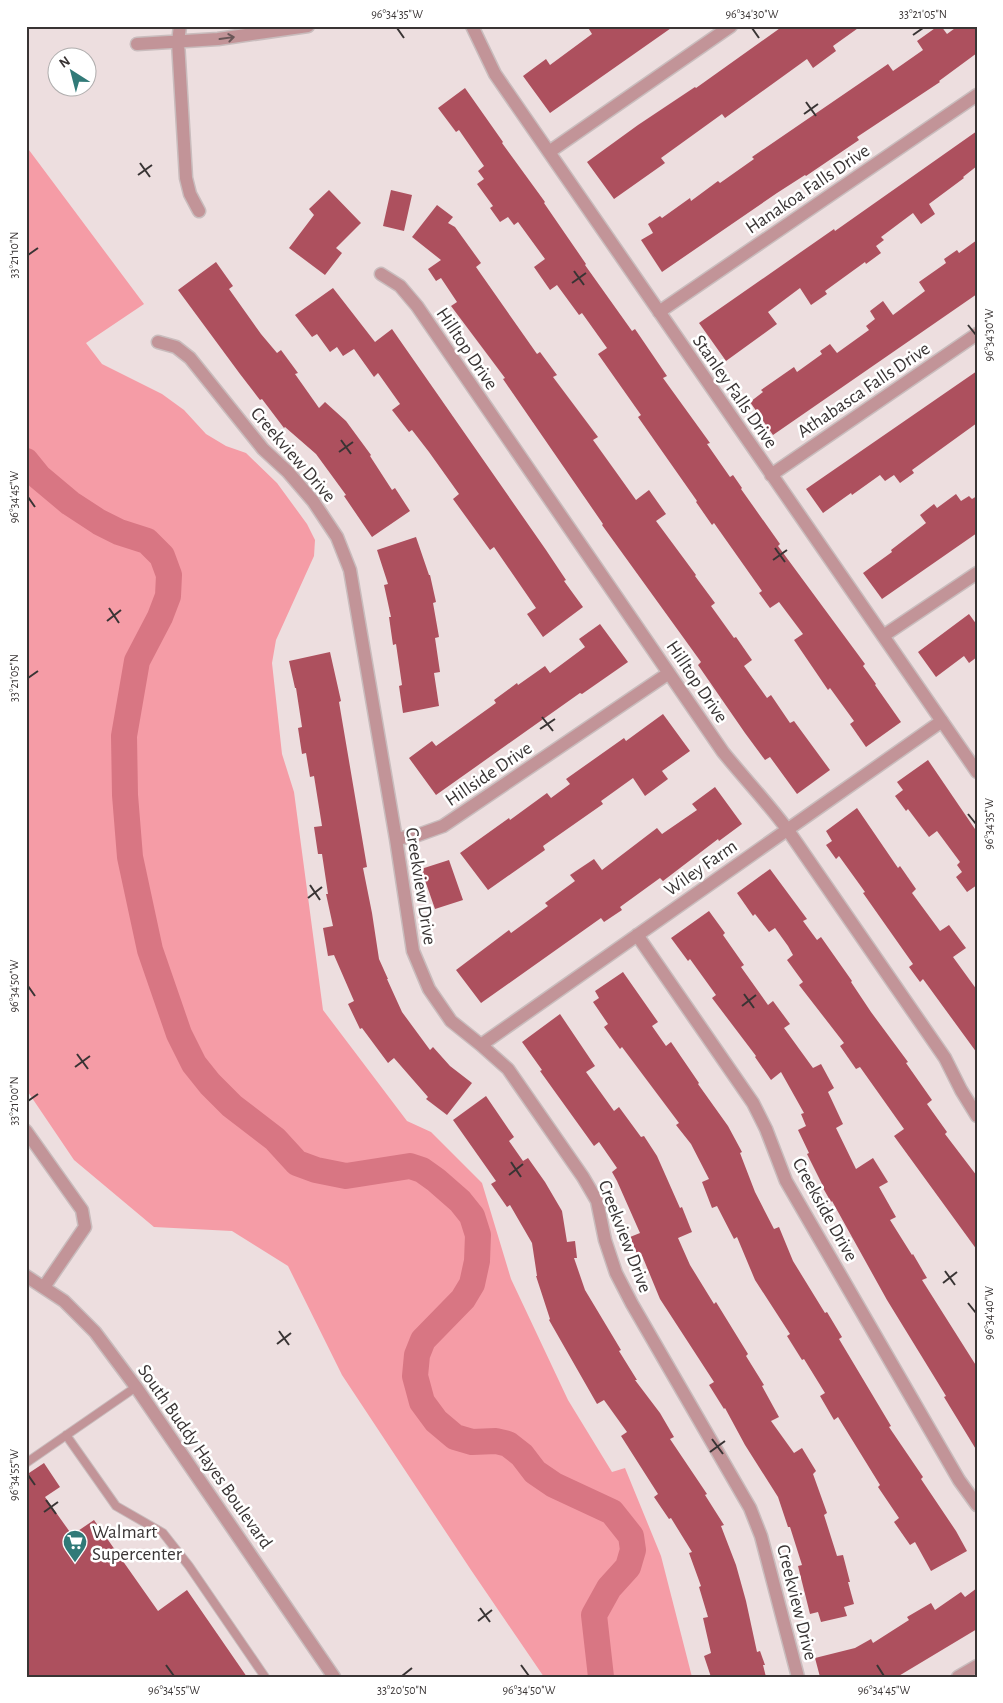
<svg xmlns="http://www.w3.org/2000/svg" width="1003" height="1703" viewBox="0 0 1003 1703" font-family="'Alegreya Sans',sans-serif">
	<rect width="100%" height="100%" fill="#eddedf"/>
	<path fill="#f59ca6" d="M26,146L144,304L86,343L102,364L162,394L184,410L206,434L226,446L246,453L277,483L307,524L315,540L314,556L276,640L272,663L282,754L294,792L323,1010L407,1121L431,1132L482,1183L511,1279L568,1400L612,1472L625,1468L661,1556L692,1677H544L471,1570L342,1375L288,1266L232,1231L154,1227L74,1160L26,1089Z"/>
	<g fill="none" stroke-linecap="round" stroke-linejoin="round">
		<path stroke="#d87683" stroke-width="26" d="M26,461L39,477L70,503L99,522L119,532L147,541L162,556L169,575L168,596L160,617L137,661L124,736L125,795L130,857L150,950L179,1034L194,1064L210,1084L232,1106L275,1139L297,1163L316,1170L346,1176L410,1166L422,1170L436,1180L460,1201L472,1216L478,1235L477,1261L472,1284L463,1299L423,1340L417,1355L415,1376L422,1402L436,1421L455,1437L472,1442L496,1441L508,1444L522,1455L535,1472L554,1485L612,1512L631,1536L633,1550L628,1567L609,1588L594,1615L601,1677"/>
	</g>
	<path fill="#ad505e" d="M587,26H674L550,113L523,76L546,59L550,65L592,34Z
		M783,26H861L833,46L836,51L813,68L807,59L725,118L722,114L661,158L665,163L614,199L587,162L638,125L695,87L696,88Z
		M938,26H941L947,34L958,26H977V53L939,81L940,82L857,137L859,140L806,176L805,175L777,193L662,272L641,240L653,233L648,224L660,216L662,218L690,198L691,201L718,181L720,183L754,159L752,157L888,64L893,71L923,50L917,41Z
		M465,88L503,142L502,143L545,202L544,203L586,264L585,265L632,331L635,329L667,376L663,378L710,443L707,444L730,477L733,475L742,488L741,489L780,544L778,546L865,664L863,666L876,684L875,685L901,722L866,747L850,724L854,721L830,688L828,690L794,640L803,634L779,602L770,608L759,593L762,591L714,523L712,525L696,502L697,501L638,417L641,415L598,354L607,348L582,313L579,315L557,285L550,290L534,267L545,259L518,222L514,225L508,217L500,222L490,208L493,206L477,184L484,179L478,171L484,166L459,130L456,132L438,108Z
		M977,131V166L963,177L964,178L929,204L935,214L921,224L913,213L881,237L884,240L876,246L881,253L866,264L865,262L825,291L827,294L811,305L800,288L768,312L777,324L726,361L699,323L834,229L835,231Z
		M329,190L361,223L336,248L342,253L325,275L289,248L314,215L309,209Z
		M391,190L412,195L404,231L383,226Z
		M437,205L453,217L448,223L455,227L481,263L476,267L537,354L540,352L557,375L553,377L598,437L593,440L616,472L636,500L649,490L666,514L656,521L696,575L695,576L715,603L711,606L734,638L736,637L752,660L744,666L767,698L771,695L790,723L794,721L830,770L797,794L770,757L765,760L745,733L698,665L701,662L602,525L603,524L503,379L505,378L451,306L457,302L441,278L436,281L428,269L441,260L412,237Z
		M977,240V294L773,435L750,402L763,392L761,390L794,367L797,372L822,354L820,351L830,344L837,353L869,330L866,326L875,319L870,311L883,301L893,315L925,291L919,282L946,263L944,259L957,250L959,253Z
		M216,262L233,286L229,289L261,334L277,353L281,350L298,373L295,374L319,408L325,402L346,421L371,455L370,456L392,490L395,488L410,511L372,537L344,496L346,495L316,454L285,427L284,428L262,399L260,400L240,374L178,290Z
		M333,288L375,342L392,329L546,550L566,580L564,581L583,607L543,637L527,614L536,608L494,547L490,550L453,499L459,494L429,452L412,430L409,432L392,410L400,404L378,373L374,377L354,349L343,356L337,347L330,352L317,334L312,337L295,315Z
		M977,371V423L912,470L914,473L900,483L894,475L885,481L880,475L852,495L851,493L823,513L806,489Z
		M956,494L961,501L969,496L972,499L977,496V533L882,599L863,573L892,552L891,550L926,523L920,515L934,504L937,508Z
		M416,537L429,575H430L436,602L433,603L439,637L435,638L440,672L434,673L439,706L403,713L399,686L402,685L396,644L393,645L389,617H391L384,585L388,584L377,550Z
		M969,614L977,625V657L969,663L964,656L936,677L918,652Z
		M600,624L628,662L582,694L580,693L436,795L409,758L432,741L436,746L496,703L494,700L517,683L518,685L545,666L550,673L585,647L579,639Z
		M330,652L341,701L339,702L367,867L363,868L372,913L379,959L388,979H387L402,1012L430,1050L433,1047L450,1066L472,1083L447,1115L426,1099L428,1097L394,1058L388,1063L362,1028L360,1029L348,1004L354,1001L334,955L328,956L323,928L333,926L326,894H328L322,854H318L314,827L322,826L314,776L310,777L306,753L302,754L298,728L302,727L296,688H295L289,661Z
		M663,714L690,751L662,771L668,779L645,796L633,778L601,801L603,804L543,846L545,850L488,890L460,853L509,818L510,820L547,793L551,798L570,784L566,779L624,738L626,741Z
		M928,760L977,832V885L967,892L956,877L962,872L957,865L960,862L937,831L929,837L908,809L906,811L895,796L903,790L897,782Z
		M715,787L742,824L719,841L718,839L663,881L660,878L620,907L622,910L604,922L601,918L481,1003L456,970L509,930L511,933L548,906L545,903L575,881L570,875L594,859L602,870L657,828L662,834L697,810L692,804Z
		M857,808L898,868L900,866L916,889L912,893L940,931L949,925L966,948L953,957L977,990V1053L923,979L920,982L909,967L913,964L863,893L865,892L839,856L836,859L826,845L832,841L826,831Z
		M449,860L463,900L435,909L421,869Z
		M770,869L807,919L803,921L817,940L821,937L852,981L851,982L871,1012L908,1062L906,1063L932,1100L927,1104L947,1132L945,1134L977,1176V1250L894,1136L904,1129L860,1067L856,1069L840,1046L844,1043L799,985L803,982L787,960L793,955L788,946L775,928L769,932L755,914L753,916L737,893Z
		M709,911L725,933L723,935L744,965L741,967L768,1005L773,1001L790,1024L784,1028L813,1068L821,1064L834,1088L828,1092L843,1124L836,1128L856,1169L873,1158L888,1182L879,1187L896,1217L890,1220L912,1255L913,1254L927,1278L922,1280L977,1367V1451L944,1397L946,1396L887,1300L832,1201L831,1202L823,1188H824L807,1154L809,1153L798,1130L806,1126L801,1114L804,1113L781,1072L771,1080L755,1057L756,1056L712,998L716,995L690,959L688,961L671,938Z
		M623,972L658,1022L652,1026L666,1046L671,1042L699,1083L698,1084L728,1126L742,1152L740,1153L755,1192L774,1229L779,1227L793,1261L825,1313L827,1312L842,1337L839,1339L891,1426L889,1427L923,1477L921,1479L956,1531L967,1551L931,1571L915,1542L910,1545L894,1522L899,1518L878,1487L880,1485L838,1417L834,1420L820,1396L825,1393L804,1359L802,1360L787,1336L790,1334L755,1280L737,1237L734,1239L717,1206L712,1208L702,1182L709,1179L691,1144L676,1125L679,1123L622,1047L620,1049L604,1027L608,1024L593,1002L599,998L595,991Z
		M560,1014L595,1066L586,1072L614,1111L619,1107L641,1137L644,1136L657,1156L680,1208L682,1207L692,1232L678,1238L690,1265L714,1304L716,1302L748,1354L746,1356L764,1385L762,1386L779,1417L771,1421L794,1453L802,1448L816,1471L813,1474L827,1513L824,1515L837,1556L843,1555L850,1582H848L854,1604L844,1607L847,1616L821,1622L818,1612L810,1614L798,1566L802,1565L790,1527H788L778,1497L745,1445L725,1408L724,1409L709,1385L714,1382L660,1299L641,1253L637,1254L630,1237L640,1233L617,1181L612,1172L617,1168L599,1142L594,1146L540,1071L542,1070L522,1042Z
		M486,1096L514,1137L509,1141L523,1161L528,1158L545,1182L562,1211L567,1242L575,1241L577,1258H574L585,1290L621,1350L619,1351L637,1380H635L660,1413L674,1437L670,1439L707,1494L705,1495L724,1525L721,1526L736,1565L746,1601L757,1652L760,1651L765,1665H763L766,1677H711L704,1656L711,1653L703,1618L708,1617L699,1587L701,1586L689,1553L692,1552L671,1518L669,1519L654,1497L658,1494L621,1436L627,1432L604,1400L597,1404L549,1320L550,1319L536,1276H537L532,1243L510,1205L507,1207L491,1184L496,1181L453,1120Z
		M44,1463L60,1487L45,1497L72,1535L94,1520L158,1611L187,1590L247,1677H26V1475Z
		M977,1588V1629L897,1677H820L815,1658L855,1648L871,1639L873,1643L909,1620L907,1617L931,1603L935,1610L961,1592L965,1597Z"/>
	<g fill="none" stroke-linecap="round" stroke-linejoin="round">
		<defs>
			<path id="lane" d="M66,1435L116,1506L163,1533L189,1566L265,1677
				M26,1463L136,1387"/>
			<path id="street" d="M180,26L178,42L186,178L190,194L199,211
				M472,26L495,74L977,772
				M137,44L218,39L308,26
				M549,152L731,26
				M381,274L400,286L417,306L723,752C744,778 767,802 787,829L945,1058L961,1090L977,1116
				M659,312L977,95
				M158,342L176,347L190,358L263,449L288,472L313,501L337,537L350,570L396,839L413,951L429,989L451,1021L481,1045L508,1069L583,1177L597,1201L605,1240L616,1273L632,1304L750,1508L761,1536L798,1677
				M771,475L977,334
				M883,636L977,573
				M396,839L418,835L443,826L669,673
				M637,935L753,1103L766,1129L786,1181L959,1480L977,1505
				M481,1045L942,721
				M26,1131L82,1210L85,1227L44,1287
				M26,1276L64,1301L95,1332L136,1387L334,1677
				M958,1677L977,1666"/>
		</defs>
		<use href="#lane" stroke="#c9bcbd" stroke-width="10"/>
		<use href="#street" stroke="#c9bcbd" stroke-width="15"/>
		<use href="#lane" stroke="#c29498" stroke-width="8"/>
		<use href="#street" stroke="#c29498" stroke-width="12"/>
	</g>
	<defs><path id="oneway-shaft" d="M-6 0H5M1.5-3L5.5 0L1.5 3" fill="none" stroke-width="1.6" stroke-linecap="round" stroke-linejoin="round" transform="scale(1.25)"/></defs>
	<use stroke="#695657" href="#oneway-shaft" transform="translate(227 38) rotate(-8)"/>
	<path fill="none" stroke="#393434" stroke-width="2" d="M397,28L404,38M752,28L759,38M913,35L923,28M806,102L816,116M804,114L818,104M140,163L150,177M138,175L152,165M28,255L38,248M574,271L584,285M572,283L586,273M968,325L976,335M341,440L351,454M339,452L353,442M28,497L35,507M775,548L785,562M773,560L787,550M109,608L119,623M107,621L121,610M28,678L38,671M542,717L553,731M540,729L555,719M968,814L976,824M310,885L320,900M308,898L322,887M28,986L35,996M744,994L754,1008M742,1006L756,995M77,1054L88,1069M75,1067L90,1056M28,1101L38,1094M511,1162L521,1177M509,1175L523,1164M945,1271L955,1285M943,1283L957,1272M968,1303L976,1313M279,1331L289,1345M277,1344L291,1333M712,1439L723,1454M710,1452L725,1441M28,1475L35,1485M46,1500L56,1514M44,1512L58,1502M480,1608L490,1622M478,1621L492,1610M166,1665L174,1676M521,1665L529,1676M877,1665L884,1676M402,1676L412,1668"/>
	<defs>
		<symbol id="supermarket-pin" viewBox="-11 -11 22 30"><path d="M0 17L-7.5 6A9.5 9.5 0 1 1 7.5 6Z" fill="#317a78" stroke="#fff"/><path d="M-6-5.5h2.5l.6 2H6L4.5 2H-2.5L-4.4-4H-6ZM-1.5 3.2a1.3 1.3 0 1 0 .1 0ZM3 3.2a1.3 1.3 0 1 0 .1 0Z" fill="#fff"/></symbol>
	</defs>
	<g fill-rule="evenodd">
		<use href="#supermarket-pin" x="61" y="1528" width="28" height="38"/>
	</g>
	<g text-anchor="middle" stroke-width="5" stroke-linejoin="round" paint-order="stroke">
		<g font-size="19" fill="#393434" stroke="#fff">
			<text transform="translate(807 188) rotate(-34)" y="7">Hanakoa Falls Drive</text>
			<text transform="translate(468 348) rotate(56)" y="7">Hilltop Drive</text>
			<text transform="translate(863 389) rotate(-34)" y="7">Athabasca Falls Drive</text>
			<text transform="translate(736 391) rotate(55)" y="7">Stanley Falls Drive</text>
			<text transform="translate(294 454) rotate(49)" y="7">Creekview Drive</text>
			<text transform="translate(698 681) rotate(56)" y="7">Hilltop Drive</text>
			<text transform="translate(488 773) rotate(-34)" y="7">Hillside Drive</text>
			<text transform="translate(700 867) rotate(-35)" y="7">Wiley Farm</text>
			<text transform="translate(422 886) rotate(81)" y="7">Creekview Drive</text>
			<text transform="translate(826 1209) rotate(61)" y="7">Creekside Drive</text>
			<text transform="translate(626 1236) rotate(69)" y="7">Creekview Drive</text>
			<text transform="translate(206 1456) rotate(55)" y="7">South Buddy Hayes Boulevard</text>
			<text transform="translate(798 1602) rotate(76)" y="7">Creekview Drive</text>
		</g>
		<g font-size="19" fill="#393434" stroke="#fff" text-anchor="start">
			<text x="92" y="1538">Walmart<tspan x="92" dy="22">Supercenter</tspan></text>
		</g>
	</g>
	<rect width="1003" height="1703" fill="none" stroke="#ffffff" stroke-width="55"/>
	<g transform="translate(72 72) rotate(324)"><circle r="24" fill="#ffffff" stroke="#b0aeae"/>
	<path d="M0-4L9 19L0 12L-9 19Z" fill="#317a78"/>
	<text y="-8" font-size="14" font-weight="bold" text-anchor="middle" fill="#393434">N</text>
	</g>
	<rect x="28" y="28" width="948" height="1648" fill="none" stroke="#393434" stroke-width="2"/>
	<g font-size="12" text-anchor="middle" fill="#393434">
		<text x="397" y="18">96°34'35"W</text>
		<text x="752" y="18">96°34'30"W</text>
		<text x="923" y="18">33°21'05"N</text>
		<text transform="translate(14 255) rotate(-90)" y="4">33°21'10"N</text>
		<text transform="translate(989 335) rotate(-90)" y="4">96°34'30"W</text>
		<text transform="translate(14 497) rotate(-90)" y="4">96°34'45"W</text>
		<text transform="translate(14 678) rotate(-90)" y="4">33°21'05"N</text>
		<text transform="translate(989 824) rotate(-90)" y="4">96°34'35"W</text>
		<text transform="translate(14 986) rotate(-90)" y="4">96°34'50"W</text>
		<text transform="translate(14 1101) rotate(-90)" y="4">33°21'00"N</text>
		<text transform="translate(989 1313) rotate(-90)" y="4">96°34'40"W</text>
		<text transform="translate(14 1475) rotate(-90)" y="4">96°34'55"W</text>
		<text x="174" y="1694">96°34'55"W</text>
		<text x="402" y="1694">33°20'50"N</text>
		<text x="529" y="1694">96°34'50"W</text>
		<text x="884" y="1694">96°34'45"W</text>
	</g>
</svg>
